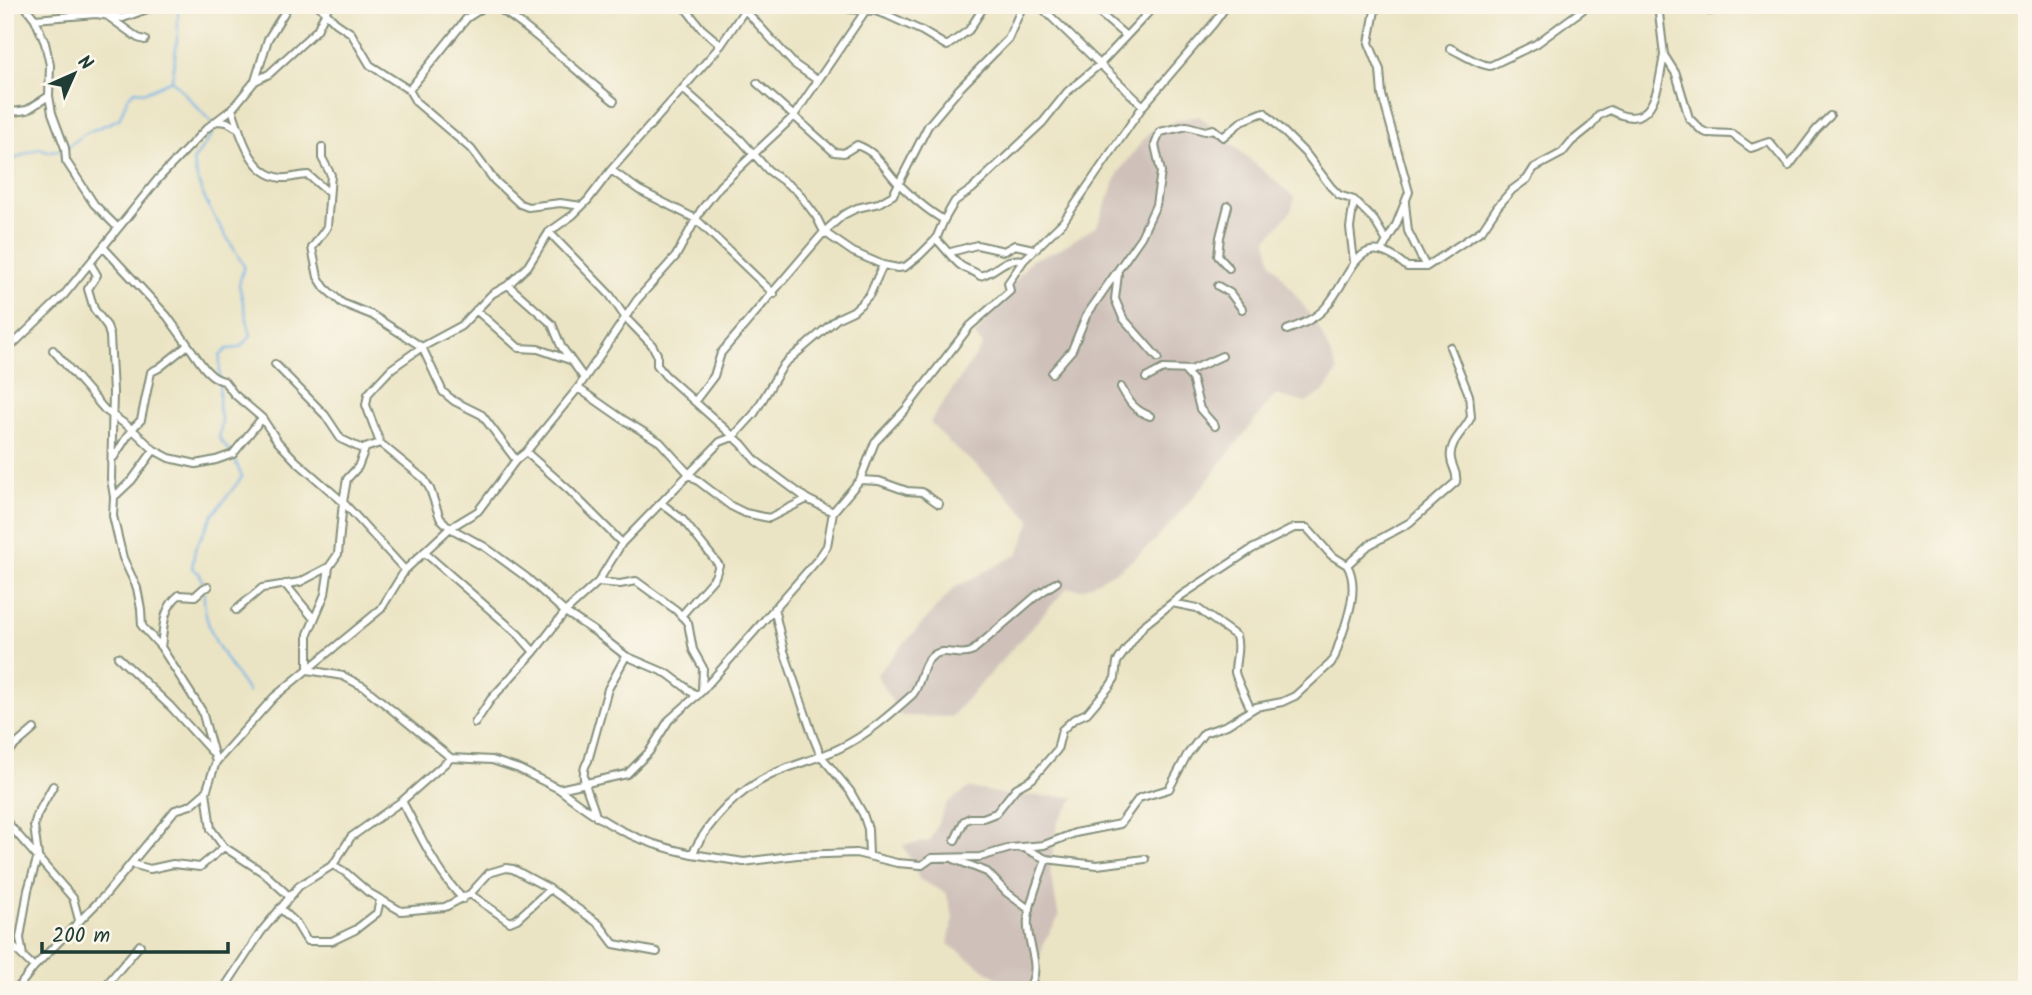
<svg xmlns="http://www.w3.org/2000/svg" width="2032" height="995" viewBox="0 0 2032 995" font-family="Kalam,sans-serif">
	<rect width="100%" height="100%" fill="#fbf7ec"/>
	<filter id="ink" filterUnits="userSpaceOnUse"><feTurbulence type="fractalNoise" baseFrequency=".0143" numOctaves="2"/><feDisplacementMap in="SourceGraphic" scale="14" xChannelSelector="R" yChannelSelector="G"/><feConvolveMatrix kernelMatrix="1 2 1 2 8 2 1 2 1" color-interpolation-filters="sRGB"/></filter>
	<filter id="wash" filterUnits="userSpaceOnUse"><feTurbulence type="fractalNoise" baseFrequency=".00686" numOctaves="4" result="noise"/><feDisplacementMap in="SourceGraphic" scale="28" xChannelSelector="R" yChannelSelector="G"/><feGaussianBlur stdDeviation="1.57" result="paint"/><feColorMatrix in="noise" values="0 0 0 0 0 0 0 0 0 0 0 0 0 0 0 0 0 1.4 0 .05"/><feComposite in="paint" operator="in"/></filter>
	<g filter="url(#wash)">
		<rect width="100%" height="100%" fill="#ebe4c4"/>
		<path fill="#cfc1ba" d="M1199,116L1295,198L1291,211L1267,240L1271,261L1318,326L1338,371L1323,392L1306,403L1275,395L1204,485L1156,540L1122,568L1083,589L1067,588L951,717L901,716L876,675L954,588L1018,554L1031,520L982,470L949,443L930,422L983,345L975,336L1031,260L1056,251L1097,226L1119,172L1149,132L1176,121Z
			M969,788L1008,795L1075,797L1057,824L1050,872L1059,917L1045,940L1038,962L1039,990H1014L948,944L953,917L946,893L920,880L903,845L930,841L947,803Z"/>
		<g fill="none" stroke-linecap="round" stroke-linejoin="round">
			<path stroke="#74b3e7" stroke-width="2" d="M172,80L212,123
				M213,128V133L193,161C200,203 224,230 244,266L239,285L251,336L239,348L227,349L220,356L219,408L222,422L219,438L231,453
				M67,147L86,133L119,119L128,97L135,91L145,92L172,80L178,32V5
				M5,165C14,157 28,154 39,148L48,151L62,150
				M203,585L200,574L192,568L195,549L212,516L242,477L234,458
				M204,590C201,630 228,662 249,693"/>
		</g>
	</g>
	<g filter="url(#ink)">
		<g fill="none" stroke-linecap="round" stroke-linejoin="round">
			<defs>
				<path id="street" d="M24,5L35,19L45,43L50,65L49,96L52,113L65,148L66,161L94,204L118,228
					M318,5L336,23L351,33L370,65L409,90L416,102L471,149L494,180L520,204L528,207L560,203L582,206
					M494,5C537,33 573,69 614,101
					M683,5L701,28L721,45
					M842,5L849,9L875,11L887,15L922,31L947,46L969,30L985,5
					M1039,5L1143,106
					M1090,5L1126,36
					M1137,5L1146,15L1155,5
					M1376,5L1369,43L1380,70L1382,95L1409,192L1396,225L1382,250
					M1658,5L1664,55L1676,74L1689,118L1701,130L1707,133L1732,134L1751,148L1769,142L1789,166L1816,130L1830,116
					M1704,5L1709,11L1715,10L1718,5
					M745,10L794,64L817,80
					M109,17L138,38L145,40
					M35,19L96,14L123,18L158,5
					M1450,48C1462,54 1478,65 1490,66L1536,44L1589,5
					M255,81L268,39L289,5
					M757,83L834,152L844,153L857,145C878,153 882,166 897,182C911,196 926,210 944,220L936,239C944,247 953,259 960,265C966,270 974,270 980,276C999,271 1002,257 1024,260
					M683,89L741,140L768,170L797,191L816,216L824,232L853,252L883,265L898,268L905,267L919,256L936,239
					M409,90L467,18L487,5
					M232,109C241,134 249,173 281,178C289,179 299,175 308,175L329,193
					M5,113L27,110L49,96
					M217,121L227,122L239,129
					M322,147V158L331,175L327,227L312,248L318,277L325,288L342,303L372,315L422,347L443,392L454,401L482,415L516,460
					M611,170L639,190L696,219L774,294
					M1354,200L1350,228L1354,262
					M1405,203L1408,231L1426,267
					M1228,206L1220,237L1218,256L1229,268
					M944,220L955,201L972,189L1043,122L1067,92L1100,64L1146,15
					M549,232L610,295L625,317L652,345L657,354V365L665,375L742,444L756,461L807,499L833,512
					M104,248L167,316L188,345L159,368L151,372L141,420L132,429L114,457
					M951,252L977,245L1004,251L1015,245L1033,249
					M91,265L97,275L88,289L94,309L107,326L110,336L113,392L111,479L114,497L113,516L123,558L137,588L141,609L142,626L161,647L202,711L216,762
					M1118,274L1115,299L1123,318L1158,358
					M508,285L552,324L561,346L584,378
					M1218,286L1230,293L1242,309
					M476,310L519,348L538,349L570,360
					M1287,330C1300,325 1315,319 1325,308C1352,279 1357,222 1407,267H1426L1482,230L1498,206L1512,190L1527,179L1534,168L1562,153L1571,142L1591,126L1599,115L1610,110C1655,135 1658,86 1664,55
					M188,345C198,358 207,378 224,381L234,394L262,418L278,442L296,461L343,502L338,554L329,567L300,582L262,588L236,610
					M53,350L105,410L132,429L154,450
					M5,352L64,295L158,179L207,128L232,109L255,81L269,74L317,30L329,5
					M275,364L325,415L341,439L362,449L380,443L424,479L430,489L440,518L450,528L485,547L526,577L565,612L594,631L626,656L668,674L697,696
					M1184,370L1192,379L1200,409L1215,426
					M1052,373L1072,350L1086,316L1141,237L1156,205L1161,172L1155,145L1160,132L1187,126L1205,131L1213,129L1223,137L1242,121L1264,112L1307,155L1331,187L1339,195L1354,200L1374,220L1386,240
					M1146,378L1163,369L1191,370L1222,356
					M1121,387C1129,402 1134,410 1150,416
					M578,388L624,420L660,442L689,474L731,506L745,513L769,518L807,499
					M695,401L714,376L721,353L824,232L843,215L857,208L879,203L893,195L928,126L959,89L1008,39L1023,5
					M380,443L366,405L368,394L377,384L391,369L422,347L461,326L492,294L508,285L528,266L549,232L573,215L588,200L611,170L721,45L748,5
					M365,449L358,467L347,479L343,502L405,570
					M526,452L569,490L622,543
					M860,480L879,481L907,491L922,492L939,504
					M114,497L132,480L154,450L169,458L196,464L216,460L233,454L262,418
					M661,503L683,520L719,565L715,577L681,616
					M424,552L519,635L534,652
					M1347,565L1369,545L1409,523L1456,482C1458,472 1452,468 1451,459C1448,442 1465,431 1471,417L1469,395L1450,347
					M329,567L325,594L308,634V670L343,676L364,687L451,758
					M598,582L620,584L636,581L676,610L688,623L693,650L703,668L702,690
					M285,584L314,619
					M1172,603L1197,608L1236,636C1240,649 1235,659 1235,672C1236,679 1247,700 1251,710
					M774,608L784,651L814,739L821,756L850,791L863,814L868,829L869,855
					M161,647C164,627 162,609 179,595L195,596L204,588L208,587
					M118,657L171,707L211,751
					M475,723L491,699L534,652L565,612L598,582L622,543L720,442L733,437L754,414L784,364L838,318L853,311L861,304L870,294L883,265
					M5,754L34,729
					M559,789C606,825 634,842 692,854C714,812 745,783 790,767C806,761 824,756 840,748C867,735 891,714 913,694C923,681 921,655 942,652C952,651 960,656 971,652L1036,596L1057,582
					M402,801C421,836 435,870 463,899
					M596,817C593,799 576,777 588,761L608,689L626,656
					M5,820L73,898L79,920
					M1022,847L1046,859L1097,865L1145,859
					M692,854L744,862L797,855L856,853L897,863L922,865L932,858L980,857L1011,848L1044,845L1075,833L1120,824L1139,798L1169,789L1187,755L1204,733L1227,725L1256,707L1282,702L1295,696L1331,663L1335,656C1343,630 1362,590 1347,565L1331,555L1307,528H1294L1252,549L1182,595L1143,626L1117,662L1115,678L1110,686L1087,713L1074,719L1062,730L1057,750L1032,779L1016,788L996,813L983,818H970L964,821L955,840
					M954,859L987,872L1006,892L1030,910
					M132,864L150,869L173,864L200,867L224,847
					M333,865L345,872L368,892L401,911L445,907L470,894L489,873L506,868L513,869L550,889L599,924L614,944L657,952
					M470,894L510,922L517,919L550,889
					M290,897L264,873L224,847L211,829L206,792L216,762L274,697L381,609L405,570L450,528L478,511L516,460L526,452L578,388L637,300L676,256L701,210L720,186L793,117L866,10
					M280,908L296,923L307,941H332L355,930L377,913L380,900
					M5,939L34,967
					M23,956L20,938L28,890L38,856L34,826L37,815L53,786
					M16,990L34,967L106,894L175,810L191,805L206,792
					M102,990L140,945
					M223,990L261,932L299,886L333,865L351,837L402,801L451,758L492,760L519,769L559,789L627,774L649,752L669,720L702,691L819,558L827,546L833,512L860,480L875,442L906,409L970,326L1010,291L1008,283L1024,260L1063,222L1143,106L1214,23L1227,5
					M1027,990C1045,966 1025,945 1028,919C1030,899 1040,878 1046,859"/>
			</defs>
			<use href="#street" stroke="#85907c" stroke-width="10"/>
			<use href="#street" stroke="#fff" stroke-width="6"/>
		</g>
	</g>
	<rect width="2032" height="995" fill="none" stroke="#fbf7ec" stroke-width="28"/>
	<g transform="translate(74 74) rotate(45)" stroke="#fbf7ec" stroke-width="5" paint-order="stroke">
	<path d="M0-5L12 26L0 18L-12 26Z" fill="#1f3d34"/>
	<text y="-10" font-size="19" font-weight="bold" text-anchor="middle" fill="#1f3d34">N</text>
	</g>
	<path d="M42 942v10h186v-10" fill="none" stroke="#1f3d34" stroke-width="3.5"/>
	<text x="52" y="942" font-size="21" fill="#1f3d34" stroke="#fbf7ec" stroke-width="5" paint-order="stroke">200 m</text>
</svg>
